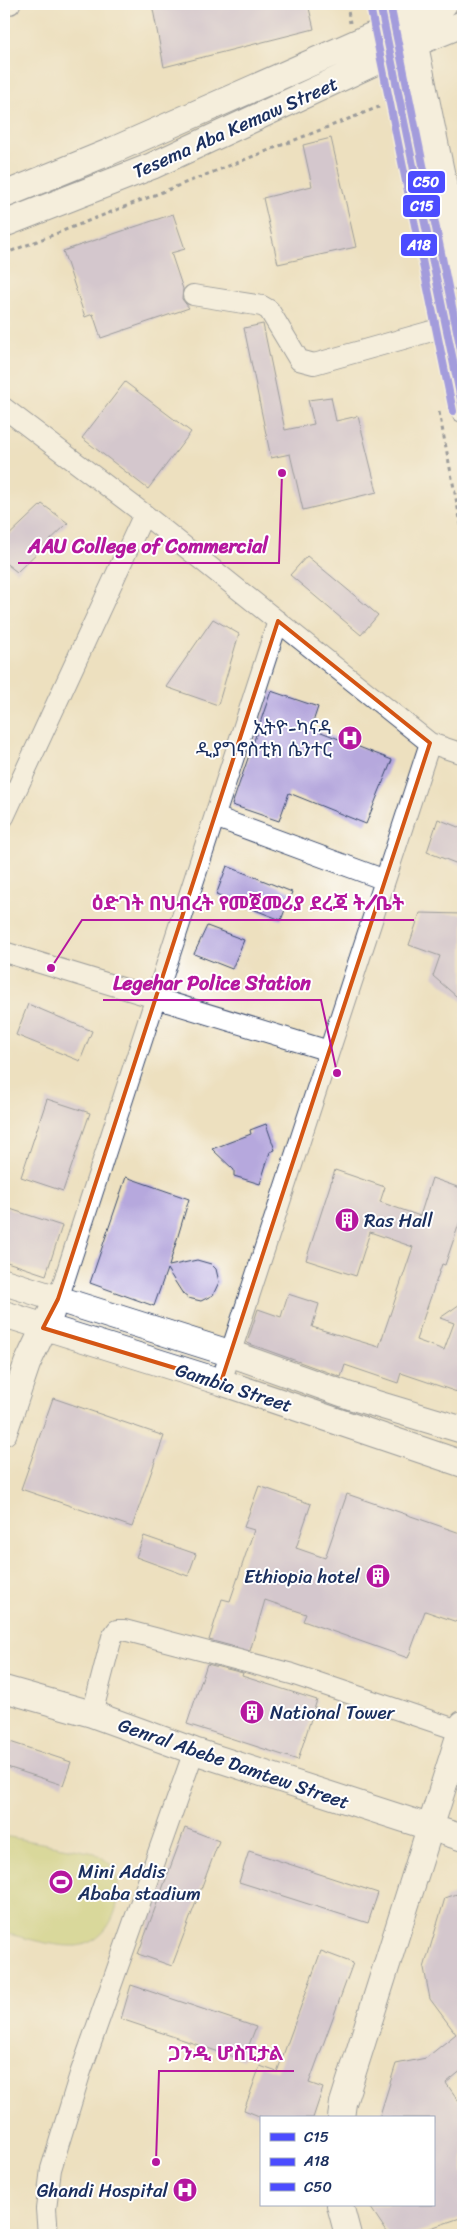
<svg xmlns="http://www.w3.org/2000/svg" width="467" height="2239" viewBox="0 0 467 2239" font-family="Sriracha,'Noto Sans Ethiopic',sans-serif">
	<rect width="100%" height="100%" fill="#fff"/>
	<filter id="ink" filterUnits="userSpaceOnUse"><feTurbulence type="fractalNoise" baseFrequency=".02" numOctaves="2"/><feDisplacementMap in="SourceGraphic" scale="10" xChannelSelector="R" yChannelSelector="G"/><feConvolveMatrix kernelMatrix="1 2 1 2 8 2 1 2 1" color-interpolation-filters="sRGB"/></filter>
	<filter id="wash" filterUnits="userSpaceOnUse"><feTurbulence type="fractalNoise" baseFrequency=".0096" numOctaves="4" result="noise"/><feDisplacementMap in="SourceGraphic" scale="20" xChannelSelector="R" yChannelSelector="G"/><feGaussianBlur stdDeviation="1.12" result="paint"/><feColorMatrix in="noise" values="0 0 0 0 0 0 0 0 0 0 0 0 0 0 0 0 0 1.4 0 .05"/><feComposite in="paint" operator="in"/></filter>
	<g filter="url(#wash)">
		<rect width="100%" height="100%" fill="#ede0bf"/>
		<path fill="#c2ce70" stroke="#6e7e67" d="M4,1836L95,1853C103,1858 113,1864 116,1874C125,1903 109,1943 76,1946C53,1947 27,1938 4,1933Z"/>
		<g id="blocks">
			<path fill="#b6a8dd" d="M152,4H308L314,29L164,67Z
				M331,138L356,247L278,264L263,198L312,186L303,145Z
				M173,214L185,249L171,253L183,289L182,299L189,308L101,338L93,314L85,317L63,251Z
				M263,324L285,430L314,424L308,400L331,397L336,421L358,416L377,492L303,510L290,454L271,458L244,328Z
				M125,382L191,432L148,489L82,438Z
				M42,504L68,523L17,572L4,562V540Z
				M307,556L378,615L361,635L290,575Z
				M213,619L239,634L218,705L166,687Z
				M271,691L318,707L311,728L392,760L366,824L289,793L279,821L232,805Z
				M438,819L463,829V866L427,852Z
				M227,866L292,892L281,920L216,895Z
				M420,913L463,914V1002L433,976L440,956L409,945Z
				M207,926L244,940L232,969L194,954Z
				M28,1004L92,1031L80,1061L16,1035Z
				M47,1099L90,1113L63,1191L21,1177Z
				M266,1124L275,1150L270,1152L260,1184L234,1176V1170L212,1149L251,1134L250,1130Z
				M335,1170L385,1187L380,1202L420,1216L432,1178L463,1189V1212L445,1265L442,1264L416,1340L444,1350L454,1323L440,1318L463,1302V1394L401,1373L398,1383L345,1365L341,1377L247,1343L258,1309L281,1317L288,1294L319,1304L312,1327L379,1347L413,1247L370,1232L356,1276L306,1260Z
				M126,1177L189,1199L169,1266L197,1260L211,1264L216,1269L219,1282L213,1295L201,1301L188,1298L183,1294L167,1269L154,1306L90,1283Z
				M4,1207L62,1226L46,1275L4,1261Z
				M53,1398L164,1436L132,1527L21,1489Z
				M259,1486L311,1504L296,1548L325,1558L347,1494L463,1534V1624L425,1611L408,1658L303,1621L306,1614L265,1600L250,1651L209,1640L222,1599L230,1601L254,1530L244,1527Z
				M144,1536L196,1554L188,1576L136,1557Z
				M207,1664L243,1673L242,1676L317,1700L298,1760L187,1724Z
				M4,1740L71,1762L63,1785L4,1766Z
				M185,1828L219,1841L172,1966L138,1954Z
				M249,1851L378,1893L368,1923L239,1882Z
				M463,1892V2069L446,2083L463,2107V2217L410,2235H389L369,2205H433V2118H379L396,2064L426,2058L456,2034L430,1999L424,1968L445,1898Z
				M321,1951L353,1963L309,2083L323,2088L313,2118H264L244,2110L260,2066L277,2072Z
				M131,1985L256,2027L243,2060L121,2019Z"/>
		</g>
	</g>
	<g filter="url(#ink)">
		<use href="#blocks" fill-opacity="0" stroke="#3a4a6d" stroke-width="1"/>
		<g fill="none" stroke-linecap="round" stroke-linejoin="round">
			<defs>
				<path id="minor" d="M4,5L10,4
					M193,295L262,306L269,310L299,360L314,364L446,327
					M4,408L144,514L430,743L463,754
					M4,817L144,514
					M215,817L385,880
					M4,952L329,1051
					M58,1299L278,621
					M221,1382L430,743
					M92,1714L112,1637L117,1630H124L292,1674L461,1731
					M48,2235L46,2209L51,2169L80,2074L194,1751"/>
				<path id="major" d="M380,4L463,409
					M411,26L463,279
					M4,195L107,153L444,4
					M4,224L152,166L416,43L463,24
					M4,1282L229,1353L350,1396L463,1430
					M4,1314L221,1382L463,1464
					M4,1432L27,1364L51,1313
					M4,1689L92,1714L194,1751L463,1838
					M341,2118L343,2103L463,1724
					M340,2205L348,2235"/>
			</defs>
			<use href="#minor" stroke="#3a4a6d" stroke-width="22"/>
			<use href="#major" stroke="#3a4a6d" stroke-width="28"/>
			<path stroke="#3a4a6d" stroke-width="3" stroke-dasharray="4 4" stroke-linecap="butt" d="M347,4L350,23
				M4,254L379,107
				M439,412L463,534
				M453,2235L463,2232"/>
			<use href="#minor" stroke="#fff" stroke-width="20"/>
			<use href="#major" stroke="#fff" stroke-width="26"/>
			<defs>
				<path id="bus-1" d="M380,4L463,409"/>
				<path id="bus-2" d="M370,6L453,411"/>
				<path id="bus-3" d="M390,4L463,360"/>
			</defs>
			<use href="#bus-1" stroke="#fff" stroke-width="11"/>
			<use href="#bus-2" stroke="#fff" stroke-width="11"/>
			<use href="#bus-3" stroke="#fff" stroke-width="11"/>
			<use href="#bus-1" stroke="#4c4cff" stroke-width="8"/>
			<use href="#bus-2" stroke="#4c4cff" stroke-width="8"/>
			<use href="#bus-3" stroke="#4c4cff" stroke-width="8"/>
		</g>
	</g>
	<path d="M0 0H467V2239H0ZM278,621L430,743L221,1382L43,1328L58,1299Z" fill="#ede0bf" fill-opacity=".55" fill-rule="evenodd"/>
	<path fill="none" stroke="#d45514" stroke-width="4" stroke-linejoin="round" d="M278,621L430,743L221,1382L43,1328L58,1299Z"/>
	<defs>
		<symbol id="hospital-disc" viewBox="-11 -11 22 22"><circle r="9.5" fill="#b5179e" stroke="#fff"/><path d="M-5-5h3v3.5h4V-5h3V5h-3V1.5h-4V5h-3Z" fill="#fff"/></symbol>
		<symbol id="building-disc" viewBox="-11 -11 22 22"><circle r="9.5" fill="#b5179e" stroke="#fff"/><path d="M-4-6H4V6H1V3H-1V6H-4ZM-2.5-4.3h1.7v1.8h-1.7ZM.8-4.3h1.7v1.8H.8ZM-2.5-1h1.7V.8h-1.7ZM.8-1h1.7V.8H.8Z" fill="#fff"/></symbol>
		<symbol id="stadium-disc" viewBox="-11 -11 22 22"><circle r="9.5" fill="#b5179e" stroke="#fff"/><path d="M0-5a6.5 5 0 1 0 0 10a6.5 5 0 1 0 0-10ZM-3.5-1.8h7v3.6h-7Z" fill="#fff"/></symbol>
	</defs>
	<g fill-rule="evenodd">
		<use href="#hospital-disc" x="336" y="724" width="28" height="28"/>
		<use href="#building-disc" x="333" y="1206" width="28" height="28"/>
		<use href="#building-disc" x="364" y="1562" width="28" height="28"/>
		<use href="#building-disc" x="238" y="1698" width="28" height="28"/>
		<use href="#stadium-disc" x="47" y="1868" width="28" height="28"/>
		<use href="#hospital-disc" x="171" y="2176" width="28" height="28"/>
	</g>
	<g text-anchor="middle" stroke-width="4" stroke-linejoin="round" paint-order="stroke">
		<g font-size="19" fill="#1b2f5e" stroke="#fff">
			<text transform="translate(235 127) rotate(-24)" y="7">Tesema Aba Kemaw Street</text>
			<text transform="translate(234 1387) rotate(18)" y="7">Gambia Street</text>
			<text transform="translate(234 1763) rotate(19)" y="7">Genral Abebe Damtew Street</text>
		</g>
		<g font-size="19" fill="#1b2f5e" stroke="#fff" text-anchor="end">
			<text x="332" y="734">ኢትዮ-ካናዳ<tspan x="332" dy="22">ዲያግኖስቲክ ሴንተር</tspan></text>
			<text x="364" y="1227" text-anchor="start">Ras Hall</text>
			<text x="360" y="1583">Ethiopia hotel</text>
			<text x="270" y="1719" text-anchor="start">National Tower</text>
			<text x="78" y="1878" text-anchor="start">Mini Addis<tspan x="78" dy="22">Ababa stadium</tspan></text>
			<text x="168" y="2197">Ghandi Hospital</text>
		</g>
	</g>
	<path fill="none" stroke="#b5179e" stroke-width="2" d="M282 473L279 563H18M51 968L82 920H414M337 1073L321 1000H103M156 2162L159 2071H294"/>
	<g fill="#b5179e" stroke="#fff" stroke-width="2">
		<circle cx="282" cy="473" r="5"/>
		<circle cx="51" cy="968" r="5"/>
		<circle cx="337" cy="1073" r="5"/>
		<circle cx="156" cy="2162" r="5"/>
	</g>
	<g font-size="20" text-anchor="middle" font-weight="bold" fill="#b5179e" stroke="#fff" stroke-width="4" stroke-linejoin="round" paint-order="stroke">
		<text x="148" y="553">AAU College of Commercial</text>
		<text x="248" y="910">ዕድገት በህብረት የመጀመሪያ ደረጃ ት/ቤት</text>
		<text x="212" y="990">Legehar Police Station</text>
		<text x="226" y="2060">ጋንዲ ሆስፒታል</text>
	</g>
	<g stroke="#fff" stroke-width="2">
		<rect x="407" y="170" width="39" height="24" rx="5" fill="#4c4cff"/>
		<rect x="402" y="194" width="39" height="24" rx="5" fill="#4c4cff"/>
		<rect x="400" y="233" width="38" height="24" rx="5" fill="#4c4cff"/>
	</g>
	<g font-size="14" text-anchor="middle" font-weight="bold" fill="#fff">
		<text x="426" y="187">C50</text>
		<text x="422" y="211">C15</text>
		<text x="419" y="250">A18</text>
	</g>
	<rect width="467" height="2239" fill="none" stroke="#fff" stroke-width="20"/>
	<rect x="260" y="2116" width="175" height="90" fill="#ffffff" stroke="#a4acbf"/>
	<rect x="270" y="2133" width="25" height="8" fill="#4c4cff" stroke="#a4acbf"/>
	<text x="304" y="2142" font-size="15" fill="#1b2f5e">C15</text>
	<rect x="270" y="2158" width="25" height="8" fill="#4c4cff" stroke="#a4acbf"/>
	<text x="304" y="2166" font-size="15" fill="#1b2f5e">A18</text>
	<rect x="270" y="2183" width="25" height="8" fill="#4c4cff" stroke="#a4acbf"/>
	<text x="304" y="2192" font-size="15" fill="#1b2f5e">C50</text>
</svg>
